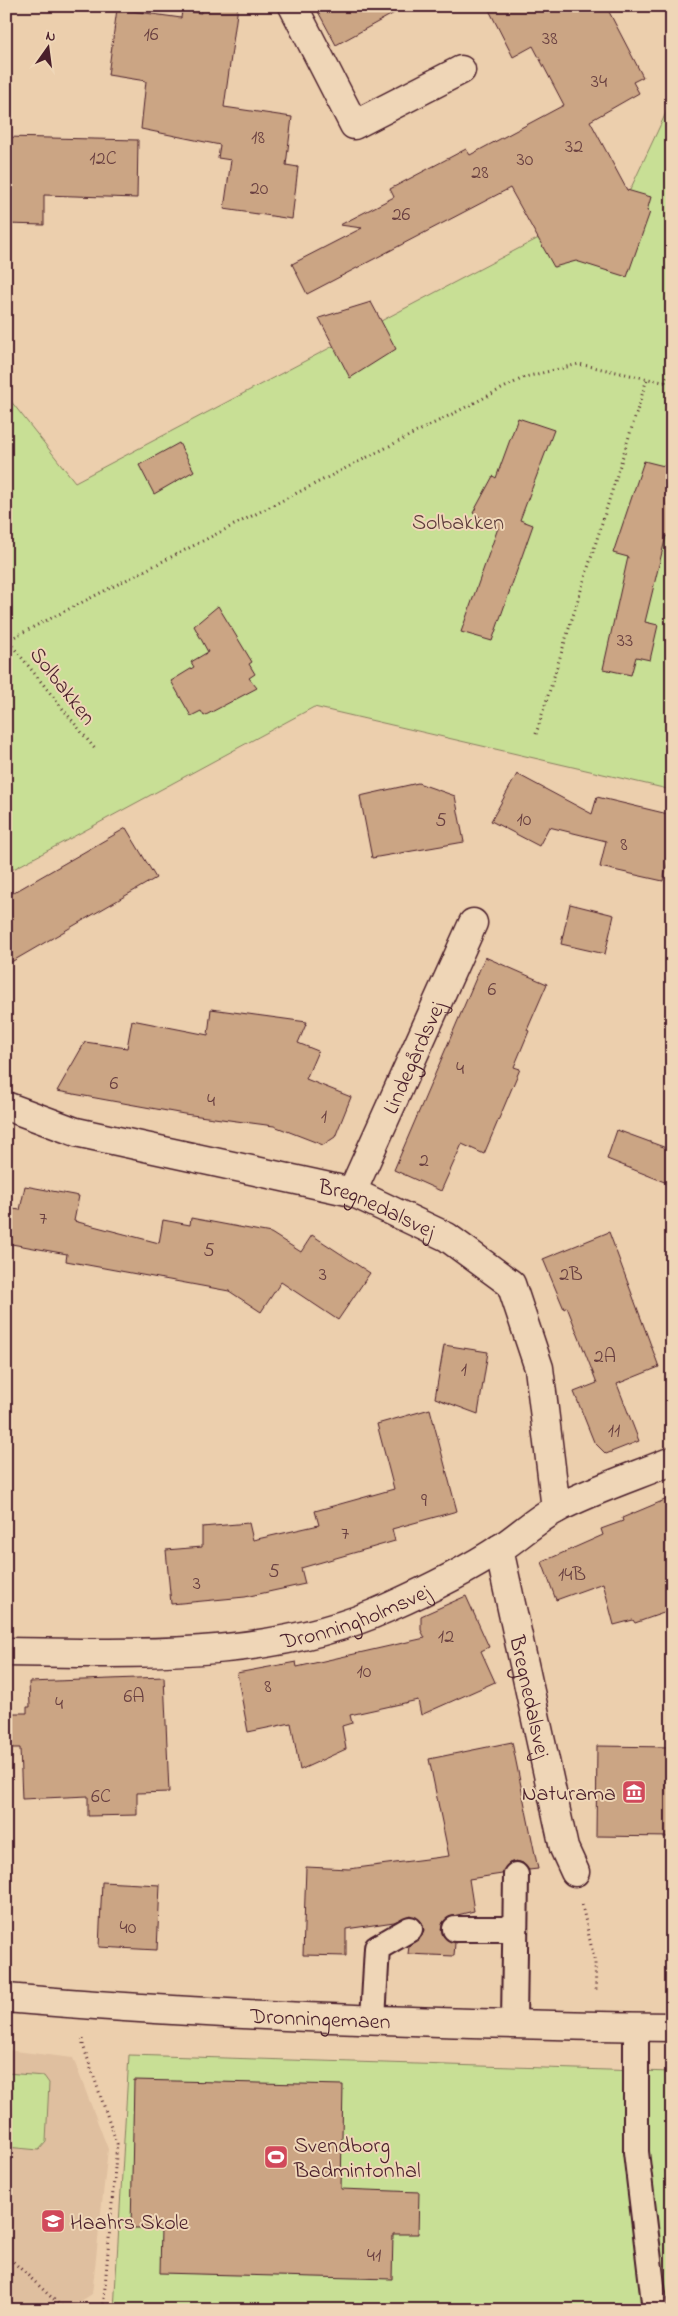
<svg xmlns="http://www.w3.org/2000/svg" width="678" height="2316" viewBox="0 0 678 2316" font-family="'Indie Flower',sans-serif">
	<rect width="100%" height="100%" fill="#eccfad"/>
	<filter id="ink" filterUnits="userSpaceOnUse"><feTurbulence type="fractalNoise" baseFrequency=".02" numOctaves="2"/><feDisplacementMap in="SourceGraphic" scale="10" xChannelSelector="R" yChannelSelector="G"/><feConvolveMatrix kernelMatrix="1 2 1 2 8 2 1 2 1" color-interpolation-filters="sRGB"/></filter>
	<g filter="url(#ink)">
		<path fill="#dfbf9f" d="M6,2050L73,2058L108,2149L92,2294L67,2310H6Z"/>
		<path fill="#c8df95" stroke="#897f60" d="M672,100V790L314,707L6,873V395L75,482L630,190Z
			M129,2055L672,2072V2310H114Z
			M6,2073L44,2076L49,2083L46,2142L39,2150L6,2147Z"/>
		<path fill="#cba584" stroke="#4a1f2b" d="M202,6H238L224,107L292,117L286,165L298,167L292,219L224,209L231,160L218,158L220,145L141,129L146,81L108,75L117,9L181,18L182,11L201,13Z
			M315,6H407L336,45Z
			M487,6H606L643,77L633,82L639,93L590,121L627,190L651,197L647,211L650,212L627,277L576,261L554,267L510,188L307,294L292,264L362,228L340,225L394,197L390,189L466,149L470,155L564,105L533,46L513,57Z
			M6,137L138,140L137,198L44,195V225L6,224Z
			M371,302L396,349L350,378L319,318Z
			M518,418L554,430L520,520L533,525L492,641L461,632L498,528L473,513L493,476L496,478Z
			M179,443L194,471L154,494L139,465Z
			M644,461L672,468V538L666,536L645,622L658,625L650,660L636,657L631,675L603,669L628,557L613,553Z
			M218,606L252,662L249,664L255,674L249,678L257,688L204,716L201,711L191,716L171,681L194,667L191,662L208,652L194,626Z
			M517,774L592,814L597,797L672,815V845L663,881L600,867L606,841L549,827L539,846L491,821Z
			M418,783L455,796L464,842L372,858L360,796Z
			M126,828L156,878L6,965V897Z
			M570,904L614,915L605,954L561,944Z
			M485,957L547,984L527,1030L529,1031L514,1067L520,1069L484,1154L462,1144L441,1191L394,1170Z
			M211,1009L307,1022L298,1043L318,1051L306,1079L351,1097L335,1137L323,1145L274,1126L184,1114L57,1091L85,1042L127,1048L132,1020L208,1035Z
			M617,1130L672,1150V1185L607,1159Z
			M25,1186L79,1196L74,1221L159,1243L163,1220L190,1225L191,1218L271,1233L301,1252L312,1235L370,1273L338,1320L281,1282L261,1312L229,1291L66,1261L67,1254L6,1243V1208L20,1210Z
			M609,1232L659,1367L617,1384L639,1441L606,1454L594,1442L574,1392L597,1383L567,1307L564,1309L543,1259Z
			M444,1345L488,1352L478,1414L435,1398Z
			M430,1409L457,1511L392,1529L395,1541L301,1568L305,1584L245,1597L171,1604L166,1550L202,1547V1527L249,1523L253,1540L319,1525L315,1511L394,1489L377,1424Z
			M672,1497V1610L635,1623L633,1620L614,1625L603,1583L556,1600L542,1562L603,1535L601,1529L623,1521L622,1518Z
			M466,1596L489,1647L481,1651L495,1682L421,1715L418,1700L350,1715L352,1723L342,1726L346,1749L300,1770L291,1723L248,1732L237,1673L296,1662L297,1667L425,1638L421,1630V1616Z
			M164,1677L169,1792L137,1793V1815L88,1816V1796L22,1799L20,1748H6V1713H27V1707H30L29,1682Z
			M512,1742L538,1869L529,1870L523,1863L516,1861L509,1863L502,1874L469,1879L474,1911L449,1917L443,1922L441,1929L443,1936L455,1943L454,1956L408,1954L409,1946L422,1936L424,1930L422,1922L410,1915L394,1922L346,1929V1956L303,1955L306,1867L349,1869L449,1856L429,1759Z
			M597,1746L672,1747V1837L596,1836Z
			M102,1882L160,1885L157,1950L99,1947Z
			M134,2080L343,2085L341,2189L419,2192L418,2234H393L392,2279L160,2273L161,2228H131Z"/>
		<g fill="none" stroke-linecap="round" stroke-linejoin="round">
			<defs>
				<path id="service" d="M455,1929H515
					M373,2019L377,1948L410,1929
					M514,2023L516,1875
					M636,2027V2152L655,2310"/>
				<g id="minor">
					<path d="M293,6L354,125L461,70"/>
					<path id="s1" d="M6,1106L76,1132L352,1192L447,1237L511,1284L539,1368L556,1509"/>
					<path id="s2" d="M352,1192L473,923"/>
					<path id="s3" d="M499,1549L564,1848L575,1872"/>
					<path id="s4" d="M6,1652C130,1653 272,1661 387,1608C423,1592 468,1570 501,1548C519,1536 537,1519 556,1509C590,1491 635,1476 672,1461"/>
				</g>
				<g id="tertiary">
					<path id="s5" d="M6,1998C227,2017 450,2024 672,2027"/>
				</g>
			</defs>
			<use href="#service" stroke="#4a1f2b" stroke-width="28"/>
			<use href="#minor" stroke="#4a1f2b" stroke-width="31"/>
			<use href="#tertiary" stroke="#4a1f2b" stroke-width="31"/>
			<path stroke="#4a1f2b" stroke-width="3" stroke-dasharray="1 4" stroke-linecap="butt" d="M665,382L672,363
				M6,638L95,749
				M6,641L525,377L579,364L672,384
				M536,734L647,379
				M582,1905L595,1963L596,1990
				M83,2039V2045L117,2144L103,2310
				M6,2255L65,2310"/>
			<use href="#service" stroke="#efd6b7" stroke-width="24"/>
			<use href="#minor" stroke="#efd6b7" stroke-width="28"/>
			<use href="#tertiary" stroke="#efd6b7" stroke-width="28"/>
		</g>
	</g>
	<defs>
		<symbol id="museum-square" viewBox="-11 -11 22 22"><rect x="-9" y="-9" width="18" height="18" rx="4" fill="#d1495b" stroke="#efd6b7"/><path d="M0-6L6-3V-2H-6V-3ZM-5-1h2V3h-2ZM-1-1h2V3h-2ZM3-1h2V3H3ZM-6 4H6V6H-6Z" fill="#fff"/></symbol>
		<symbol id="stadium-square" viewBox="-11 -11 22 22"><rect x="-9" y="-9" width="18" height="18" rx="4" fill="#d1495b" stroke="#efd6b7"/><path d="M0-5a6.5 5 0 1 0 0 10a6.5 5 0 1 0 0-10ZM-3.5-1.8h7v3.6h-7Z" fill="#fff"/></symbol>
		<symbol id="school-square" viewBox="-11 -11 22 22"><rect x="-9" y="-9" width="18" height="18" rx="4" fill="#d1495b" stroke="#efd6b7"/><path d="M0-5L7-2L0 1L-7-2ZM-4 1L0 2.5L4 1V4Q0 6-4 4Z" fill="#fff"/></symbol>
	</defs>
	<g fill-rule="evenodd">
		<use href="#museum-square" x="620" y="1778" width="28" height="28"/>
		<use href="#stadium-square" x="262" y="2143" width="28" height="28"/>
		<use href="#school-square" x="39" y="2207" width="28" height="28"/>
	</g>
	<g text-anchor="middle" stroke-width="4" stroke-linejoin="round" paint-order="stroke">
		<g font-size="20" fill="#6a4041">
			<text x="151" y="40">16</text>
			<text x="550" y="44">38</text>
			<text x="599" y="87">34</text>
			<text x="258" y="143">18</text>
			<text x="574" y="152">32</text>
			<text x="103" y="164">12C</text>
			<text x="525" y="165">30</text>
			<text x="480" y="178">28</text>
			<text x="259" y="194">20</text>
			<text x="401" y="220">26</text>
			<text x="625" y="646">33</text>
			<text x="524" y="825">10</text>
			<text x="441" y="826">5</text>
			<text x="624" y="850">8</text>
			<text x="492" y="995">6</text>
			<text x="460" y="1074">4</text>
			<text x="114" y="1089">6</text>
			<text x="211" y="1106">4</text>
			<text x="324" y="1122">1</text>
			<text x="424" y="1166">2</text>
			<text x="43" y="1224">7</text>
			<text x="209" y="1256">5</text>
			<text x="323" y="1280">3</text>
			<text x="571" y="1280">2B</text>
			<text x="605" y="1362">2A</text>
			<text x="464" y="1375">1</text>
			<text x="614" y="1436">11</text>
			<text x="424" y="1506">9</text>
			<text x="345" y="1539">7</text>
			<text x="274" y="1577">5</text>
			<text x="572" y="1580">14B</text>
			<text x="197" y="1589">3</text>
			<text x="446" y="1642">12</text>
			<text x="364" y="1677">10</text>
			<text x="268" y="1692">8</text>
			<text x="134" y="1702">6A</text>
			<text x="59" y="1709">4</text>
			<text x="101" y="1802">6C</text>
			<text x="128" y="1933">40</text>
			<text x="374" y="2261">41</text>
		</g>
		<g font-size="22" fill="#5d3c3b" stroke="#efd6b7">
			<text x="458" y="529">Solbakken</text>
		</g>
		<g font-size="22" fill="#4a1f2b" stroke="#efd6b7">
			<text transform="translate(64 685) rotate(52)" y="8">Solbakken</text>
			<text dy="8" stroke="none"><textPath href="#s2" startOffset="148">Lindegårdsvej</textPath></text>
			<text dy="8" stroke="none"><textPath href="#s1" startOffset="386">Bregnedalsvej</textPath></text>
			<text dy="8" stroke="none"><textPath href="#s4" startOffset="354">Dronningholmsvej</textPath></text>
			<text dy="8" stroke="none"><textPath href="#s3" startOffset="151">Bregnedalsvej</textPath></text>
			<text dy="8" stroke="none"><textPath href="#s5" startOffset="315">Dronningemaen</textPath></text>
		</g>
		<g font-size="22" fill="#4a1f2b" stroke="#efd6b7" text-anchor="start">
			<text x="616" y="1800" text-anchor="end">Naturama</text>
			<text x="294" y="2152">Svendborg<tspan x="294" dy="25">Badmintonhal</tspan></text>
			<text x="70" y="2229">Haahrs Skole</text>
		</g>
	</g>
	<rect width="678" height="2316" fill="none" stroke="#efd6b7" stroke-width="25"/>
	<rect x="12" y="12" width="653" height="2291" fill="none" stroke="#4a1f2b" stroke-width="2" filter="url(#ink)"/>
	<g transform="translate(48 48) rotate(14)" stroke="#efd6b7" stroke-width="4" paint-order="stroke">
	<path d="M0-4L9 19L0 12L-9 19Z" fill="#4a1f2b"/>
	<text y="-8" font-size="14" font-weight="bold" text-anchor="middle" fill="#4a1f2b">N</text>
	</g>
</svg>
